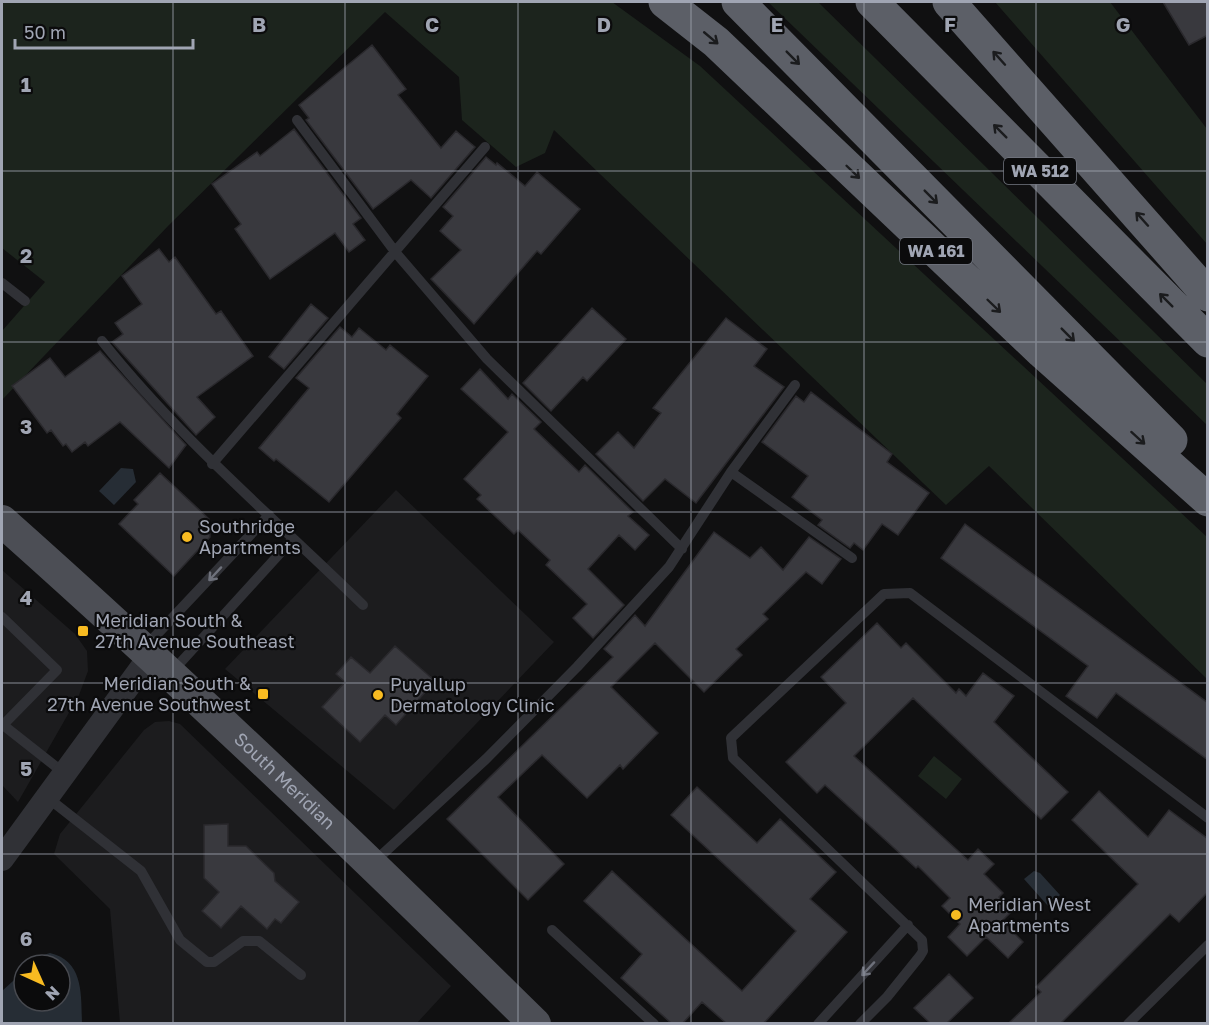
<svg xmlns="http://www.w3.org/2000/svg" width="1209" height="1025" viewBox="0 0 1209 1025" font-family="'Golos Text',sans-serif">
	<rect width="100%" height="100%" fill="#101011"/>
	<path fill="#1c1c1e" d="M396,490L554,642L394,810L225,669Z
		M2,570L75,634L87,651L88,671L79,695L18,802L2,785Z
		M169,721L180,724L451,986L417,1023H120L110,909L54,854L60,834L144,730L155,722Z"/>
	<path fill="#1c241d" d="M2,2H612L700,66L1207,537V679L989,466L946,505L554,130L545,153L516,167L462,120L459,77L385,12L169,225L2,400V331L45,282L2,248Z
		M768,2H818L1207,384V425Z
		M995,2H1110L1207,129V244Z
		M934,756L962,779L946,799L918,776Z"/>
	<path fill="#262d35" d="M121,468L133,469L136,482L114,505L99,491Z
		M1034,871L1040,873L1060,895L1048,906L1024,879Z
		M50,953C84,961 81,995 82,1023H2V991L24,971V1001H60V965H30L40,956Z"/>
	<path fill="#39393e" stroke="#2a292d" stroke-width="1.5" d="M1163,2H1208V35L1189,45Z
		M372,45L406,89L398,95L441,148L456,131L475,147L431,198L411,180L373,209L306,120L309,118L299,105Z
		M294,129L361,218L353,224L365,240L349,252L335,233L270,279L235,229L241,224L212,184L257,152L260,156Z
		M486,157L496,165L497,163L525,186L537,172L580,209L541,254L537,251L474,324L431,279L461,250L440,231L453,216L443,207Z
		M159,249L169,262L175,257L216,314L221,311L253,356L197,397L215,417L196,435L112,342L123,334L115,323L142,304L122,276Z
		M311,304L328,318L284,369L269,357Z
		M592,308L626,339L587,381L583,377L551,411L523,383Z
		M726,318L767,349L754,366L784,387L696,503L665,479L643,501L596,454L618,432L634,448L661,413L653,408Z
		M340,327L352,337L359,328L386,350L390,345L428,376L397,414L401,418L329,502L276,459L274,461L259,448L309,388L296,378Z
		M100,351L186,445L169,468L120,422L88,446L85,442L72,452L66,444L63,446L51,430L47,433L12,386L50,358L65,377Z
		M480,369L508,399L512,394L541,422L534,429L556,450L579,472L585,465L633,512L628,516L649,535L635,550L619,535L588,569L624,605L593,638L573,618L587,604L546,565L550,560L518,530L514,534L477,499L481,495L464,479L508,432L461,389Z
		M811,392L892,454L887,462L929,493L898,535L882,524L863,550L854,543L850,548L818,525L822,520L792,497L808,476L762,442L796,396L804,402Z
		M160,473L209,519L210,537L174,576L119,524L138,504L134,500Z
		M965,524L1208,703V760L1116,693L1097,718L1066,696L1088,666L941,558Z
		M714,532L750,558L761,547L783,570L809,537L841,559L822,584L806,572L763,614L768,619L736,649L742,655L704,692L655,643L611,687L658,733L623,769L620,765L587,798L542,755L498,797L564,864L528,900L447,819L613,657L604,649L635,615L645,626Z
		M877,623L901,648L906,643L956,693L959,689L966,696L983,673L1014,696L994,722L1068,792L1041,819L913,698L854,756L968,860L978,849L994,864L984,874L1003,893L999,897L1012,911L1002,921L1023,942L1008,958L986,937L967,956L948,937L960,924L942,906L950,898L918,866L916,868L825,785L817,793L786,762L846,703L821,677Z
		M395,646L435,681L396,725L385,715L360,742L322,707L345,682L336,674L351,657L370,673Z
		M697,787L757,843L780,819L836,872L810,899L847,932L764,1023H726L702,1002L683,1023H671L621,978L642,954L584,901L612,871L742,991L796,931L671,815Z
		M1099,791L1148,837L1169,810L1208,839V892L1179,922L1170,914L1061,1023H1009L1041,992L1036,987L1138,884L1072,820Z
		M228,824V846H246L274,873L275,881L299,902L281,923L275,919L267,929L241,906L221,928L202,911L219,892L204,878V825Z
		M949,974L973,998L947,1023H930L914,1008Z"/>
	<g fill="none" stroke-linecap="round" stroke-linejoin="round">
		<path stroke="#303136" stroke-width="10" d="M297,120L396,253L487,359L682,549
			M2,283L25,301
			M102,341C181,440 273,517 363,605
			M212,464L485,147
			M731,472L852,558
			M2,617L57,670L3,725L64,773
			M146,646L269,515
			M171,673L293,539
			M48,798L141,871L180,940L207,962H214L243,941H259L301,975
			M374,862L486,759L577,667L669,567L731,472L795,385
			M552,930L654,1024
			M818,1024L908,925
			M860,1024L887,997L920,956L923,951L922,940L733,758L731,738L884,594L910,593L1208,818
			M1128,1024L1208,945"/>
		<path stroke="#303136" stroke-width="24" d="M2,859L151,655"/>
		<path stroke="#4c4e55" stroke-width="32" id="s1" d="M2,521C184,683 361,852 535,1024"/>
		<path stroke="#5c5f67" stroke-width="33" d="M665,2L716,42L1042,352L1208,500
			M738,2L1171,440
			M872,2L1208,341
			M949,2L1208,295"/>
	</g>
	<defs><path id="oneway-shaft" d="M-6 0H5M1.5-3L5.5 0L1.5 3" fill="none" stroke-width="1.6" stroke-linecap="round" stroke-linejoin="round" transform="scale(1.5)"/></defs>
	<g stroke="#1b1c1e">
		<use href="#oneway-shaft" transform="translate(711 38) rotate(40)"/>
		<use href="#oneway-shaft" transform="translate(793 58) rotate(45)"/>
		<use href="#oneway-shaft" transform="translate(999 58) rotate(-132)"/>
		<use href="#oneway-shaft" transform="translate(1000 131) rotate(-135)"/>
		<use href="#oneway-shaft" transform="translate(853 172) rotate(44)"/>
		<use href="#oneway-shaft" transform="translate(931 197) rotate(45)"/>
		<use href="#oneway-shaft" transform="translate(1142 219) rotate(-132)"/>
		<use href="#oneway-shaft" transform="translate(1166 300) rotate(-135)"/>
		<use href="#oneway-shaft" transform="translate(994 306) rotate(44)"/>
		<use href="#oneway-shaft" transform="translate(1068 335) rotate(45)"/>
		<use href="#oneway-shaft" transform="translate(1138 438) rotate(42)"/>
	</g>
	<g stroke="#6e717b">
		<use href="#oneway-shaft" transform="translate(215 574) rotate(133)"/>
		<use href="#oneway-shaft" transform="translate(868 969) rotate(133)"/>
	</g>
	<path fill="none" stroke="#a0a5b3" stroke-width="1.5" stroke-opacity="0.55" d="M173,2V1024M345,2V1024M518,2V1024M691,2V1024M864,2V1024M1036,2V1024M2,171H1208M2,342H1208M2,512H1208M2,683H1208M2,854H1208"/>
	<g fill="#f8bb21" stroke="#0b0b0c" stroke-width="2">
		<circle cx="187" cy="537" r="6"/>
		<rect x="77" y="625" width="12" height="12" rx="3"/>
		<rect x="257" y="688" width="12" height="12" rx="3"/>
		<circle cx="378" cy="695" r="6"/>
		<circle cx="956" cy="915" r="6"/>
	</g>
	<g text-anchor="middle" stroke-width="4.5" stroke-linejoin="round" paint-order="stroke">
		<g fill="#0b0b0c" stroke="#737781" stroke-width="1.5">
			<rect x="1004" y="158" width="72" height="26" rx="4.5"/>
			<rect x="900" y="238" width="72" height="26" rx="4.5"/>
		</g>
		<g font-size="16" font-weight="bold" fill="#a0a5b3">
			<text x="1040" y="177">WA 512</text>
			<text x="936" y="257">WA 161</text>
		</g>
		<g font-size="18" fill="#a0a5b3" stroke="#0b0b0c" text-anchor="start">
			<text x="199" y="533">Southridge<tspan x="199" dy="21">Apartments</tspan></text>
			<text x="95" y="627">Meridian South &amp;<tspan x="95" dy="21">27th Avenue Southeast</tspan></text>
			<text x="251" y="690" text-anchor="end">Meridian South &amp;<tspan x="251" dy="21">27th Avenue Southwest</tspan></text>
			<text x="390" y="691">Puyallup<tspan x="390" dy="21">Dermatology Clinic</tspan></text>
			<text x="968" y="911">Meridian West<tspan x="968" dy="21">Apartments</tspan></text>
		</g>
		<g font-size="18" fill="#a0a5b3" stroke="#0b0b0c">
			<text dy="6" stroke="none"><textPath href="#s1" startOffset="384">South Meridian</textPath></text>
		</g>
	</g>
	<g font-size="20" text-anchor="middle" font-weight="bold" fill="#a0a5b3" stroke="#0b0b0c" stroke-width="4.5" stroke-linejoin="round" paint-order="stroke">
		<text x="259" y="32">B</text>
		<text x="432" y="32">C</text>
		<text x="604" y="32">D</text>
		<text x="777" y="32">E</text>
		<text x="950" y="32">F</text>
		<text x="1123" y="32">G</text>
		<text x="26" y="92">1</text>
		<text x="26" y="263">2</text>
		<text x="26" y="434">3</text>
		<text x="26" y="605">4</text>
		<text x="26" y="776">5</text>
		<text x="26" y="946">6</text>
	</g>
	<rect width="1209" height="1025" fill="none" stroke="#a0a5b3" stroke-width="6"/>
	<g transform="translate(42 983) rotate(135)"><circle r="28" fill="#0b0b0c" stroke="#47494f" stroke-width="1.5"/>
	<path d="M0-4.5L10 22L0 15L-10 22Z" fill="#f8bb21"/>
	<text y="-9" font-size="16" font-weight="bold" text-anchor="middle" fill="#a0a5b3">N</text>
	</g>
	<path d="M15 39v9h178v-9" fill="none" stroke="#a0a5b3" stroke-width="3"/>
	<text x="24" y="39" font-size="18" fill="#a0a5b3" stroke="#0b0b0c" stroke-width="4.5" paint-order="stroke">50 m</text>
</svg>
